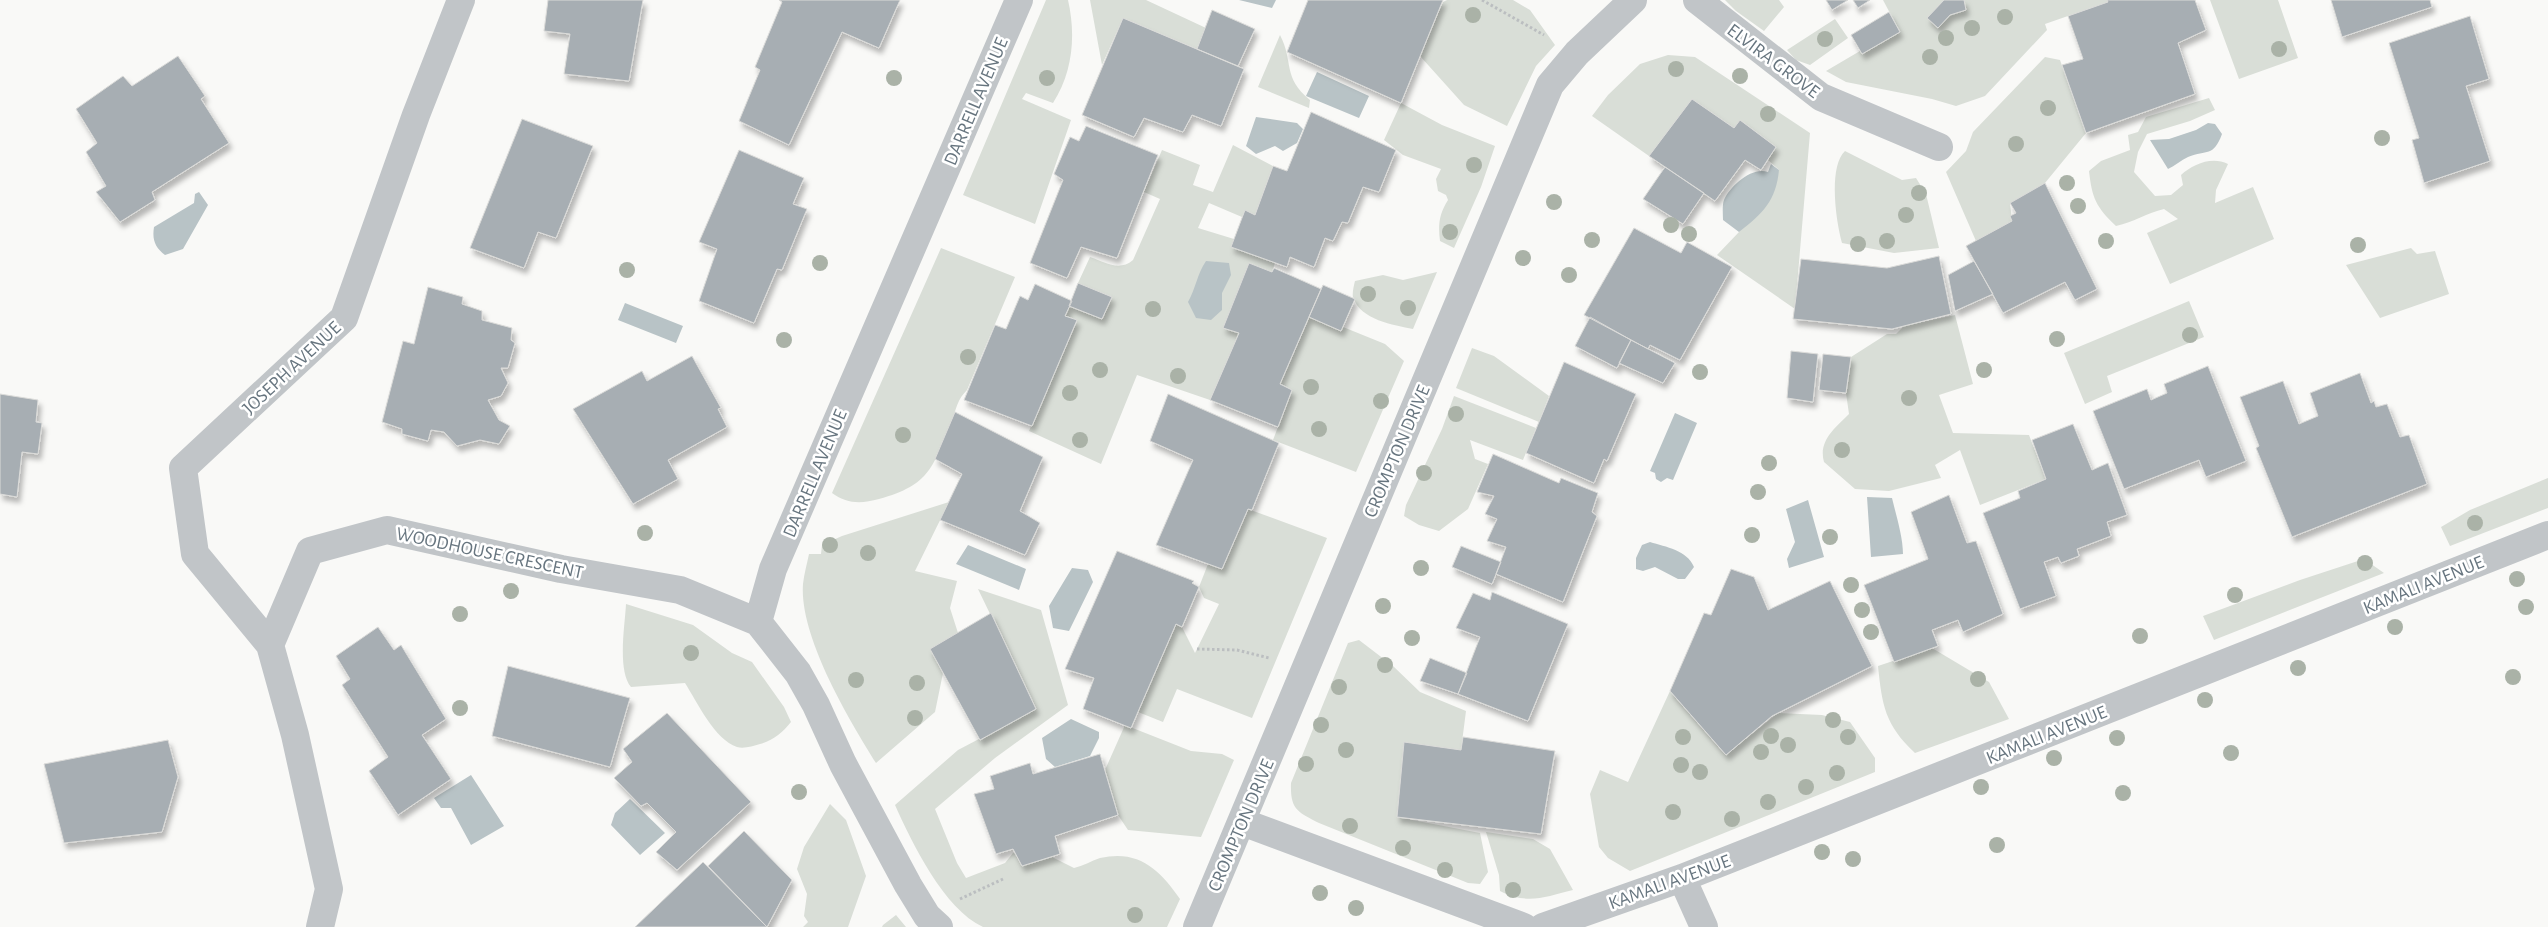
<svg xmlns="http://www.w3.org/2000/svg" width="2548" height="927" viewBox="0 0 2548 927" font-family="'Alegreya Sans',sans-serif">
	<defs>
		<filter id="shadow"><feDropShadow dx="3" dy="5.5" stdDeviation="2.5" flood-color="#0004"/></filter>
	</defs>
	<rect width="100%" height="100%" fill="#f9f9f7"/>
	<path fill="#d9ded7" d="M1046,0H1068C1076,35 1073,72 1053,103L1026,93L1022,99L1071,120L1035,224L963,195Z
		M1090,0H1146L1206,28L1197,49L1123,18L1102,65Z
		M1447,0H1513L1530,10L1555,45L1536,66L1507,126L1464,105L1420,56L1443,2Z
		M1725,0H1779L1784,7L1764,31L1736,11Z
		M1883,0H1944L1927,18L1938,27L1950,15L1966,10L1964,0H2107L2108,2L2045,24L2047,30L1985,96L1956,106L1932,99L1846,82L1826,71L1860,51L1862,54L1900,32Z
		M2210,0H2278L2298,58L2239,79Z
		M1835,19L1848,38L1810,65L1796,60L1787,50Z
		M1280,35C1294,62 1282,77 1310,100L1309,108L1258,87Z
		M1668,55L1695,57L1810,133L1795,309L1717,255L1739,232L1779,170L1767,159L1776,147L1740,120L1734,128L1692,99L1649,156L1592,116L1608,95L1640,64Z
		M2045,57L2060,60L2086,133L2045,183L2010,203L2012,221L1976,241L1946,172L1966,151L1973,132Z
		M2209,98L2215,110L2190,121L2147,134L2138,152L2134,172L2155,196L2171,195L2183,185L2181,175C2193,164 2212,156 2228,164L2216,190L2215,203L2253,187L2274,239L2170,284L2147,233L2178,219L2164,209C2147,213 2134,222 2116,226C2096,207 2092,198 2089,171L2101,161L2130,150L2128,135L2138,132L2146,117Z
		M1401,103L1442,125L1495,146L1481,187L1454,248L1440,241C1438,225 1439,214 1448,200L1446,195L1438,191L1436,179L1441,169L1403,155L1384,140Z
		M1233,145L1273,166L1255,215L1245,210L1242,217L1209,203L1198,228L1234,239L1275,263L1272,272L1249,264L1223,328L1239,333L1210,400L1137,375L1101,464L1029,431L1077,321L1065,316L1069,306L1102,319L1111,297L1078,283L1090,257C1105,262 1119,272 1133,260L1160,199L1144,192L1162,150L1200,165L1193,185L1213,192Z
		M1845,151L1902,180L1916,178L1926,194L1939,248L1894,253L1842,243C1836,222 1828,167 1845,151Z
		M941,248L1015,277L967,390C957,400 957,407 952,420C933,466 931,485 879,499C861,504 847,504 832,493Z
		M2411,248L2417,254L2435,251L2449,294L2380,318L2346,265Z
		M1437,272L1413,329C1394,325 1360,320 1353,297C1352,293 1354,285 1355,281L1383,275L1403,280Z
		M2189,301L2204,337L2107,376L2112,392L2085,404L2064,353Z
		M1311,314L1385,344L1404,361L1356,472L1273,440L1292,390L1280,384Z
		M1955,315L1973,384L1939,395L1953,433L2029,435L2046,479L1980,505L1960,450L1935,465L1941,478L1889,491L1855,489L1824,462C1818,441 1835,428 1849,414L1846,393L1851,357L1887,334H1896L1904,326Z
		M1472,348L1494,356L1549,396L1539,422L1456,388Z
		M1454,396L1536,428L1523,460L1470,440L1475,459L1488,464L1468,509L1439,531L1419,525L1404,516L1406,505L1442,429Z
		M2548,478V508L2450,546L2441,527L2470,510Z
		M949,502L915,571L957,581L950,608L958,633L931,649L943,673L935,712L876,763C849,720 799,636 803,584C804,574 807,564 809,554H821L822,545L842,536Z
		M1248,509L1327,538L1252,718L1177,689L1163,722L1138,712L1176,624L1182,627L1195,653L1197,649L1219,604L1204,598L1199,587L1208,564L1222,569Z
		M2364,559L2384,573L2214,640L2203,616L2300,580Z
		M978,589L1041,610L1068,705L995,758L935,809L957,863L966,878L1005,863L1013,853H1016L1022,866L1052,857L1074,868C1083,866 1091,861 1100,858C1139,849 1160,870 1180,899L1167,927H983C944,909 912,843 895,805L958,750L1036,709Z
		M626,604L693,625L732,653L752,662L784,707L791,722C782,733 774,740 760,744C753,746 744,749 737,747C715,740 697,702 685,683L631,687C617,670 625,625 626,604Z
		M1359,640L1393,666L1420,692L1466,711L1461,750L1404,742L1397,817L1480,833L1488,872L1480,884L1468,883L1319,823C1298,812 1290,810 1291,783L1348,643Z
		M1932,648L1989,682L2009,719L1915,753C1885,725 1882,705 1878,666Z
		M1670,691L1726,755L1778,713L1822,715L1850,722L1875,758V772L1630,871L1608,858L1599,847L1590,794L1600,770L1628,782Z
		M1125,725L1191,751L1222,754L1234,760L1201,837L1128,830L1118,815L1105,770Z
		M830,804L846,820L866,876L848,927H803L808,922L804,916L807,894L797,869L804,847Z
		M1486,832L1533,839L1550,849L1573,890C1545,897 1527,905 1500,891L1499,875Z
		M896,915L906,927H882L883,925Z"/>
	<path fill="#b8c3c6" d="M1239,0H1276L1272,8Z
		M1317,72L1369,96L1359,118L1306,96Z
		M1256,117L1297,123L1303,129L1297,143L1283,151L1275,146L1256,154L1246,146Z
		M2208,123L2215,124L2222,134C2213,158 2207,149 2188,157C2181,160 2175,166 2168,169L2150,140L2169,139L2196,130Z
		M1771,164L1779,170C1776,201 1763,213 1739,232L1723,220C1723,215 1722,205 1724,200C1730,186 1752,166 1768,172Z
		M199,192L208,205L183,249L165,255C155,247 152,240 154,227L194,203L195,194Z
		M1206,261L1229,263L1231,275L1222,293V310L1211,320L1196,318L1188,302C1196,288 1197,274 1206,261Z
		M625,303L683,326L676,343L618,320Z
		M1675,413L1697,423L1673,480L1667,478L1661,482L1656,479L1655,473L1650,471Z
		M1867,497L1892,498C1896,515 1903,537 1903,554L1871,557Z
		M1808,500L1824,557L1789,568L1787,559L1795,542L1786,509Z
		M1650,542C1666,547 1687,550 1694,567L1685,579H1678L1655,567L1643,571L1636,569V558L1642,545Z
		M968,545L1026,569L1019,590L956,564Z
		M1072,568L1088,570L1093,582L1069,631L1053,628L1049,606Z
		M1071,719L1099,732V738L1090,756L1055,767L1046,759L1042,738Z
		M471,775L504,826L471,845L451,808H441L434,798Z
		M630,799L665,833L640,855L611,825L615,813Z"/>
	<path fill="#a7aeb3" stroke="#dbdbd9" filter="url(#shadow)" d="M548,0H643L629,81L564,74L570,34L544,31Z
		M779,0H900L879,48L842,32L789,145L739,121L760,70L755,67L782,2Z
		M1308,0H1443L1401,103L1287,52Z
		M1826,0H1848L1832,10Z
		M1853,0H1870L1858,8Z
		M1944,0H1964L1966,10L1950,15L1938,28L1927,18Z
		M2107,0H2195L2206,30L2178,43L2195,94L2086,133L2062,65L2083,59L2068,16L2108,2Z
		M2331,0H2430L2432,7L2342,37Z
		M1212,10L1255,29L1238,66L1197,49Z
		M1889,12L1900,32L1862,54L1851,35Z
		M2470,16L2489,79L2466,86L2490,161L2424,183L2412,140L2419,138L2389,43Z
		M1123,18L1244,69L1221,126L1192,115L1183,132L1144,118L1134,137L1082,115Z
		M178,56L205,96L201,99L229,143L152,192L155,200L120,222L96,192L106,186L86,152L97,143L76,109L123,76L132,86Z
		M1692,99L1734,128L1740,120L1776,147L1761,170L1745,160L1715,201L1649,156Z
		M1311,112L1396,150L1379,192L1363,187L1348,223L1342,222L1333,241L1325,238L1314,267L1290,257L1287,267L1231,247L1245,210L1255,215L1273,166L1287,171Z
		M522,119L593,146L556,238L538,232L524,268L470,248Z
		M1086,126L1158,155L1117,258L1081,247L1067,278L1030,263L1063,180L1054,174L1070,137L1079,141Z
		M739,150L804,178L793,204L807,209L782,270L777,269L754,323L699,301L717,249L699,242Z
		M1665,167L1704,193L1683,224L1643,199Z
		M2045,183L2097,289L2075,300L2065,282L2003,313L1966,246L2012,221L2010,216L2016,213L2010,203Z
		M1634,228L1681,253L1687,242L1732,267L1680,360L1650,345L1648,349L1584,315Z
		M1939,256L1951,314L1892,329L1793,319L1801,259L1887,268Z
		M1974,261L1993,294L1955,311L1948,275Z
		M1249,263L1272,272L1274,268L1321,289L1280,384L1292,390L1278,427L1210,400L1239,333L1223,328Z
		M1078,283L1112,297L1102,319L1069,306Z
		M1035,284L1072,301L1065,316L1077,320L1032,426L964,400L995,325L1006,329L1020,296L1028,300Z
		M1323,285L1355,299L1341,331L1309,317Z
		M428,287L463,297L462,304L482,311V320L512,328L511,340L515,343L508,368H501L508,383L501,396L488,400L499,420L510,426L499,444L480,440L457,446L444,432L431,430L428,441L402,434V429L382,422L403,341L414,344Z
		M1590,317L1631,340L1617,368L1575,346Z
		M1631,340L1675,363L1663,383L1619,363Z
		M1791,351L1818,354L1813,402L1787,398Z
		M1823,354L1851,357L1846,393L1819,390Z
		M692,356L721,408L718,409L727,427L668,460L678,479L633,504L573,409L642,371L647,381Z
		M1564,362L1636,394L1607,461L1604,459L1594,483L1526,453Z
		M2208,366L2246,461L2206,477L2199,460L2124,489L2093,411L2147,389L2151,400L2167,393L2164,384Z
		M2360,373L2371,403L2374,401L2376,407L2387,404L2400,437L2409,435L2427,484L2292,537L2256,448L2259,446L2240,397L2283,381L2299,424L2318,416L2310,393Z
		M0,394L38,400L36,422L42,423L38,454L22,452L17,497L0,494Z
		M1168,394L1279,443L1252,510L1248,509L1222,569L1156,545L1193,460L1150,441Z
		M955,412L1043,457L1020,511L1040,523L1025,555L940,520L962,474L935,459Z
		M2073,424L2092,470L2108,463L2127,515L2107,522L2111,536L2077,549L2079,556L2061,563L2058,557L2044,562L2056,596L2020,609L1983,513L2020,498L2018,491L2046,479L2032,440Z
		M1493,454L1559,483L1561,478L1598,493L1592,512L1597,516L1563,602L1496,574L1506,547L1487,541L1497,519L1485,514L1494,496L1477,492Z
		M1949,495L1967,543L1976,541L2003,614L1963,632L1958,620L1932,630L1938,646L1894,662L1864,585L1928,559L1911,512Z
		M1461,546L1501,562L1492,584L1452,567Z
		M1117,551L1194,581L1192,583L1199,587L1182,627L1176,624L1131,728L1083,709L1094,678L1065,669Z
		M1731,569L1754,577L1768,610L1830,581L1872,666L1772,716L1726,755L1670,691L1704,613L1711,615Z
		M1492,592L1568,624L1528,721L1458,694L1480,637L1456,628L1473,593L1490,600Z
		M991,613L1036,709L980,740L930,649Z
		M378,627L394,650L401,645L446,719L422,735L451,779L398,815L369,771L388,757L342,685L350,679L336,656Z
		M1430,658L1467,673L1458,694L1420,681Z
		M508,666L630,698L610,767L492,736Z
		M667,713L751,802L677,870L656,852L676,832L647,803L641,806L614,778L632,762L623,749Z
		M1463,737L1555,751L1541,834L1397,817L1404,742L1461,750Z
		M168,740L178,777L162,832L64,843L44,764Z
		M1100,754L1118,815L1055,836L1060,854L1022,866L1013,849L996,854L974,794L994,789L990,776L1030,763L1033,774Z
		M744,831L792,880L767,927L708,866Z
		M703,862L767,927H635Z"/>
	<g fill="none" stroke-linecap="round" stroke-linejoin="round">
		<path stroke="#bbbec0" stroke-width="3" stroke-dasharray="2.5 2.5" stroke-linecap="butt" d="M1482,0L1544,35
			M1197,649L1237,650L1269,658
			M960,899L1003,879"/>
		<path stroke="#c1c5c8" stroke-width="28" d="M1697,0L1821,97L1939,147
			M270,645L195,554L183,468L344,318L416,115L461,0
			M1242,822L1524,927
			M1682,878L1704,927
			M320,927L329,889L295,735L270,645L310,551L387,530L561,569L680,590L758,622
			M939,927L927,916L908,885L843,764L816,705L798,673L758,622L773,569L1019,0
			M1197,927L1550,85L1577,53L1633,0
			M1543,927L1682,878L2548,535"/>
	</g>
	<g fill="#aab2a7">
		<circle cx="1473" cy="15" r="8"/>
		<circle cx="2005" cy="17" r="8"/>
		<circle cx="1972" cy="28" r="8"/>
		<circle cx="1946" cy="38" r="8"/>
		<circle cx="1825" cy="39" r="8"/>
		<circle cx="2279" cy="49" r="8"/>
		<circle cx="1930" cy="57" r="8"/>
		<circle cx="1676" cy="69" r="8"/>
		<circle cx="1740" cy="76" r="8"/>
		<circle cx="894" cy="78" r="8"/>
		<circle cx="1047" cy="78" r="8"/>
		<circle cx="2048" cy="108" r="8"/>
		<circle cx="1768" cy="114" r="8"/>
		<circle cx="2382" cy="138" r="8"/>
		<circle cx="2016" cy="144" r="8"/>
		<circle cx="1474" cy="165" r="8"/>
		<circle cx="2067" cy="183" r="8"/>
		<circle cx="1919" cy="193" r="8"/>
		<circle cx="1554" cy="202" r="8"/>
		<circle cx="2078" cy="206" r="8"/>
		<circle cx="1906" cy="215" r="8"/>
		<circle cx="1671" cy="225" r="8"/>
		<circle cx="1450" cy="232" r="8"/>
		<circle cx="1689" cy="234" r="8"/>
		<circle cx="1592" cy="240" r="8"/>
		<circle cx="1887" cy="241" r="8"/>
		<circle cx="2106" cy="241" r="8"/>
		<circle cx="1858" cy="244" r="8"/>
		<circle cx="2358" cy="245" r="8"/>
		<circle cx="1523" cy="258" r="8"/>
		<circle cx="820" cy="263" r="8"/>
		<circle cx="627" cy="270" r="8"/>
		<circle cx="1569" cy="275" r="8"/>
		<circle cx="1368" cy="294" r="8"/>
		<circle cx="1408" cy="308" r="8"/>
		<circle cx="1153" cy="309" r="8"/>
		<circle cx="2190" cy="335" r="8"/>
		<circle cx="2057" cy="339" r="8"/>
		<circle cx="784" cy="340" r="8"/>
		<circle cx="968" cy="357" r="8"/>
		<circle cx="1100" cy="370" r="8"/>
		<circle cx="1984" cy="370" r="8"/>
		<circle cx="1700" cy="372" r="8"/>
		<circle cx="1178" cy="376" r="8"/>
		<circle cx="1311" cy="387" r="8"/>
		<circle cx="1070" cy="393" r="8"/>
		<circle cx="1909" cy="398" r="8"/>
		<circle cx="1381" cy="401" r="8"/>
		<circle cx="1456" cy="414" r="8"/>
		<circle cx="1319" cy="429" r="8"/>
		<circle cx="903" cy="435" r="8"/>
		<circle cx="1080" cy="440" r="8"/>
		<circle cx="1842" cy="450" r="8"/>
		<circle cx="1769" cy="463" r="8"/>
		<circle cx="1424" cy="473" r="8"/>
		<circle cx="1758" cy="492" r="8"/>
		<circle cx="2475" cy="523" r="8"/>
		<circle cx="645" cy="533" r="8"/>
		<circle cx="1752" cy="535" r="8"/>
		<circle cx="1830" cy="537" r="8"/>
		<circle cx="830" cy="545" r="8"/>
		<circle cx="868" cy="553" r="8"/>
		<circle cx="2365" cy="563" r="8"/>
		<circle cx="1421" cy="568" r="8"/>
		<circle cx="2517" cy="579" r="8"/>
		<circle cx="1851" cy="585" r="8"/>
		<circle cx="511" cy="591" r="8"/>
		<circle cx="2235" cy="595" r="8"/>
		<circle cx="1383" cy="606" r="8"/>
		<circle cx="2526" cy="607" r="8"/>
		<circle cx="1862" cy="610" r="8"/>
		<circle cx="460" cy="614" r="8"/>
		<circle cx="2395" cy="627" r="8"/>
		<circle cx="1871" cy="632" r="8"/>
		<circle cx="2140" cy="636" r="8"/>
		<circle cx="1412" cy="638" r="8"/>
		<circle cx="691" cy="653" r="8"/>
		<circle cx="1385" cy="665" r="8"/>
		<circle cx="2298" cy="668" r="8"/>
		<circle cx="2513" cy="677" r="8"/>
		<circle cx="1978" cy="679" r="8"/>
		<circle cx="856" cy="680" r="8"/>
		<circle cx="917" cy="683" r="8"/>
		<circle cx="1339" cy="687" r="8"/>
		<circle cx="2205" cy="700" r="8"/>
		<circle cx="460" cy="708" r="8"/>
		<circle cx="915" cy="718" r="8"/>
		<circle cx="1833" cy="720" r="8"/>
		<circle cx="1321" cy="725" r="8"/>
		<circle cx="1771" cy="736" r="8"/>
		<circle cx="1683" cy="737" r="8"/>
		<circle cx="1848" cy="737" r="8"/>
		<circle cx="2117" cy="738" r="8"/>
		<circle cx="1788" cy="745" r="8"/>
		<circle cx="1346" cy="750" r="8"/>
		<circle cx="1761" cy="752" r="8"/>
		<circle cx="2231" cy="753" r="8"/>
		<circle cx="2054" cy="758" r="8"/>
		<circle cx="1306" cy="764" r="8"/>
		<circle cx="1681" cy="765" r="8"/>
		<circle cx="1700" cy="772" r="8"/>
		<circle cx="1837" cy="773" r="8"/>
		<circle cx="1806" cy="787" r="8"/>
		<circle cx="1981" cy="787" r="8"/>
		<circle cx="799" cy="792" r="8"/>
		<circle cx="2123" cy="793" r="8"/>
		<circle cx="1768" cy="802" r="8"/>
		<circle cx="1673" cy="812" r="8"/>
		<circle cx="1732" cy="819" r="8"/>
		<circle cx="1350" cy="826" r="8"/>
		<circle cx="1997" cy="845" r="8"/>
		<circle cx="1403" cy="848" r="8"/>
		<circle cx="1822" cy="852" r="8"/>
		<circle cx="1853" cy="859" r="8"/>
		<circle cx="1445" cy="870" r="8"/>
		<circle cx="1513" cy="890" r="8"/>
		<circle cx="1320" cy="893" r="8"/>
		<circle cx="1356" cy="908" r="8"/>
		<circle cx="1135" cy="915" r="8"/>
	</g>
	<g text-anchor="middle" stroke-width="5" stroke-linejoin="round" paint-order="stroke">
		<g font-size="19" fill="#67757f" stroke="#fff">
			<text transform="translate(1774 60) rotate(37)" y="7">ELVIRA GROVE</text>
			<text transform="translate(975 101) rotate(-67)" y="7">DARRELL AVENUE</text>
			<text transform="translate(291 367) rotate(-43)" y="7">JOSEPH AVENUE</text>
			<text transform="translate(1396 451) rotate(-67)" y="7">CROMPTON DRIVE</text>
			<text transform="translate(814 473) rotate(-67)" y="7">DARRELL AVENUE</text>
			<text transform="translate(490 552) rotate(12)" y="7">WOODHOUSE CRESCENT</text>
			<text transform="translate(2423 584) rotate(-22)" y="7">KAMALI AVENUE</text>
			<text transform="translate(2046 734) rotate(-22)" y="7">KAMALI AVENUE</text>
			<text transform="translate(1240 825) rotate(-67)" y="7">CROMPTON DRIVE</text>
			<text transform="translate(1669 881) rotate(-20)" y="7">KAMALI AVENUE</text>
		</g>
	</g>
</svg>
